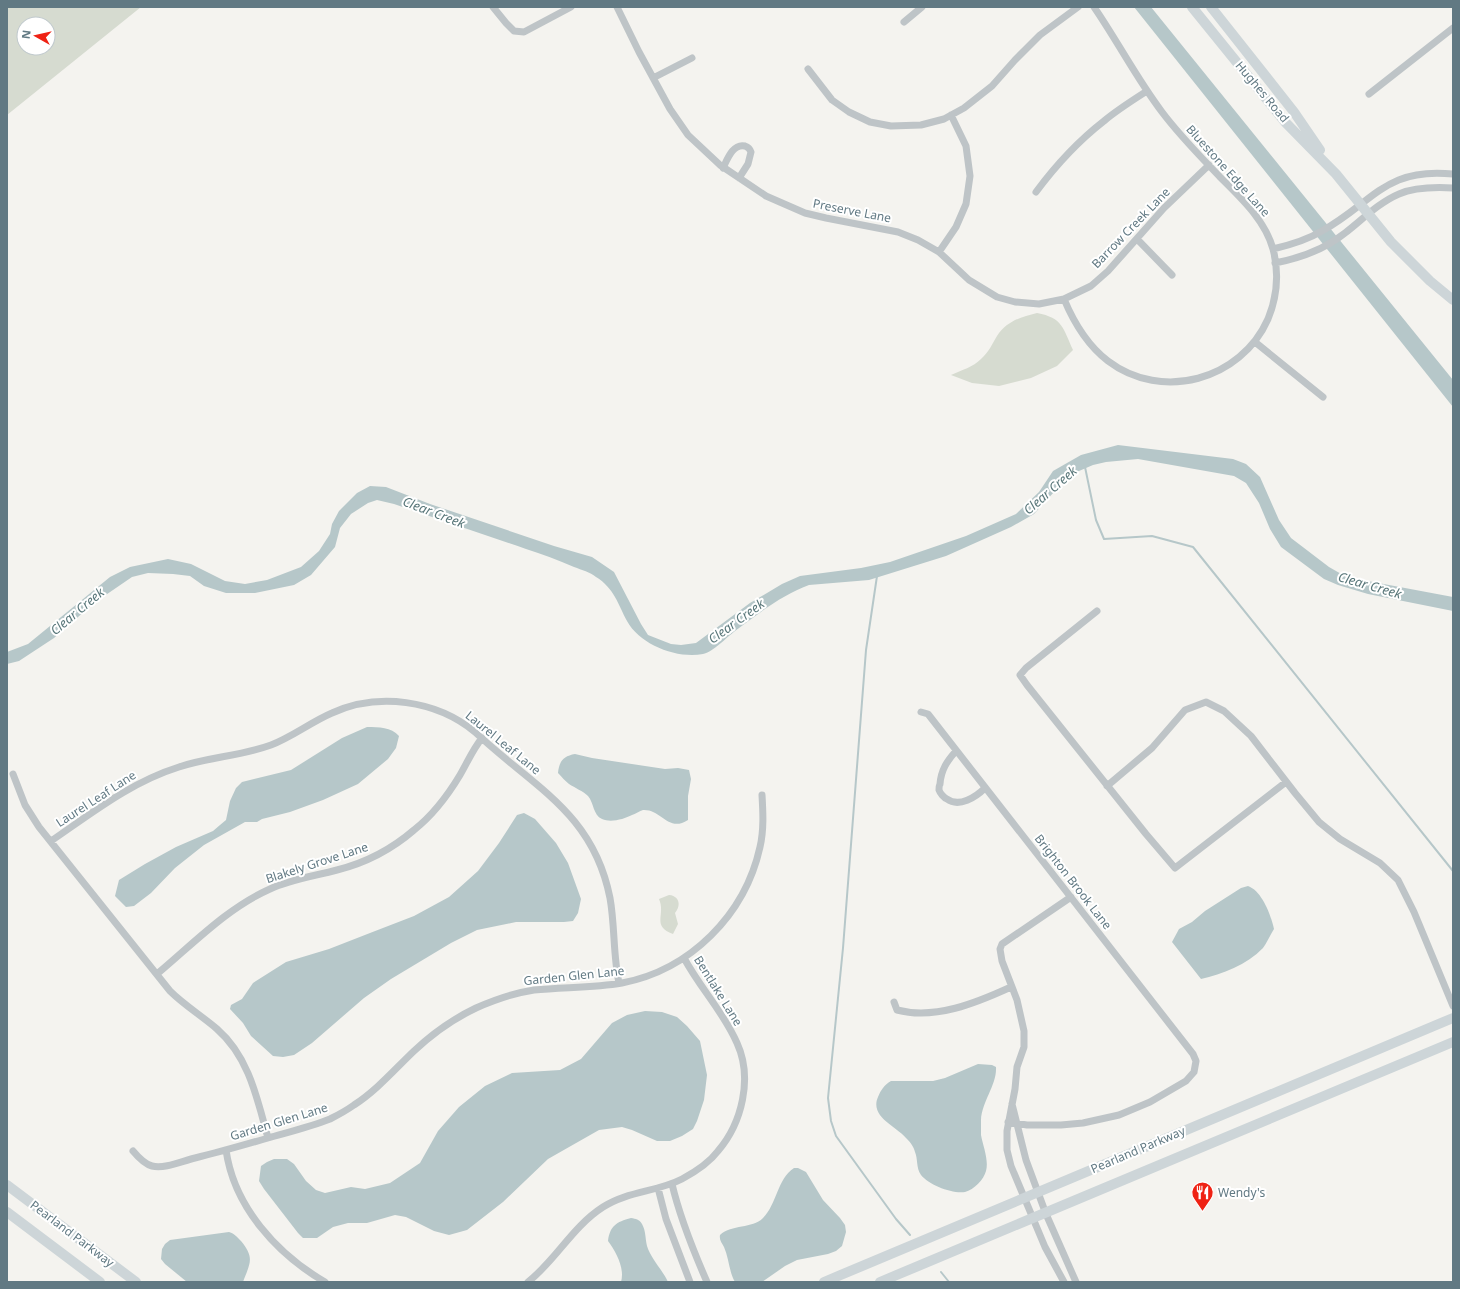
<svg xmlns="http://www.w3.org/2000/svg" width="1460" height="1289" viewBox="0 0 1460 1289" font-family="'Noto Sans',sans-serif">
	<rect width="100%" height="100%" fill="#f4f3ef"/>
	<path fill="#d6dbd0" fill-rule="evenodd" d="M7,7H141L7,115ZM24,24H48V48H24Z
		M1037,313C1063,318 1063,328 1073,350L1057,366L1031,378L999,386L972,383L951,375C962,370 973,367 981,359C989,352 992,344 997,336C1007,321 1021,317 1037,313Z
		M669,895C680,896 681,906 675,913L678,924L673,934C651,926 666,915 659,899Z"/>
	<path fill="#b6c7c9" d="M1134,7H1151L1453,380V407Z
		M1118,445L1233,459L1246,464L1260,477L1279,520L1291,538L1329,567L1343,575L1357,579L1453,597V611L1368,594L1338,585L1324,579L1281,547L1270,529L1259,503L1246,483L1234,476L1138,459L1106,462L1093,465L1079,471L1064,481L1034,514L1011,527L946,556L869,580L809,585C782,595 759,613 735,631C727,637 713,652 703,654C677,659 640,645 627,621C618,604 614,588 596,577C590,572 582,570 574,567C558,560 542,554 526,549C482,534 438,519 394,504L377,500L368,503L351,514L340,528L335,547L311,575L294,585L255,593H226L204,586L190,576L173,574L148,573L132,577L94,603L54,638L19,661L7,664V652L28,644L110,577L130,567L168,559L191,564L225,581L245,584L267,580L301,567L319,551L330,534L332,524L339,511L357,493L370,486L386,487L430,504L554,546L592,557L614,572L641,624L648,635L671,644L681,645L696,643L750,603L782,584L800,576L861,568L890,562L966,536L1016,514L1039,492L1053,471L1081,455Z
		M367,727C379,727 391,727 399,736L396,748L388,759L358,784L323,800L290,812L262,819L257,822H245L204,845L175,868L151,893L134,906L126,907L115,896L119,880L145,864L176,847L213,831L220,825L226,820L230,801L236,788L242,782L291,770L342,738Z
		M575,754L592,758L665,769L678,768L689,770L691,779L688,796V820C668,833 662,809 643,810C640,811 635,814 632,815C624,819 611,823 602,819C593,815 594,803 588,796C583,791 575,788 569,784C565,781 562,777 558,773C559,762 563,756 575,754Z
		M524,813L535,819L556,843L568,863L581,899L578,913L573,921L564,922H516L477,930L451,943L391,979L364,998L312,1043L294,1055L283,1057L273,1056L251,1036L243,1023L230,1009L231,1005L242,999L253,983L286,962L329,949L370,933L414,916L449,897L478,871L499,843L517,815Z
		M1248,886C1262,891 1271,915 1274,929C1270,935 1267,943 1263,948C1247,965 1222,974 1201,979L1172,942L1179,929L1192,922L1205,911L1241,888Z
		M645,1011L662,1012L677,1017L687,1026L700,1041L707,1075L704,1100L697,1121L693,1129L682,1136L670,1141H657L632,1130L622,1127L599,1130L548,1159L503,1202L467,1230L449,1235L434,1231L406,1217L395,1215L367,1223H348L333,1227L317,1238H303L298,1233L264,1189L259,1181L261,1166L267,1162L274,1159H287L294,1164L306,1181L316,1190L325,1193L351,1187L365,1189L390,1183L420,1163L438,1131L459,1107L485,1086L512,1073L560,1070L581,1059L612,1023L627,1015Z
		M978,1064L992,1065L996,1067C997,1085 982,1101 981,1120C981,1125 981,1130 981,1135C983,1146 989,1160 986,1171C984,1179 974,1190 965,1192C952,1194 929,1185 921,1175C916,1168 918,1159 915,1152C914,1147 910,1142 907,1139C898,1127 869,1117 878,1097C881,1090 884,1085 891,1081H933L945,1078Z
		M794,1168H798L806,1172L823,1200L840,1218L845,1225L846,1232L842,1246L836,1251L828,1254L797,1260L785,1266L762,1282H735C729,1272 729,1258 724,1247C722,1243 719,1240 720,1235C732,1224 752,1229 763,1218C777,1204 777,1179 794,1168Z
		M631,1218C636,1219 639,1219 642,1224C646,1231 645,1238 647,1246C651,1259 662,1269 668,1282H621C625,1268 616,1252 608,1241C610,1226 616,1222 631,1218Z
		M229,1232C235,1234 236,1236 241,1241C255,1258 250,1263 243,1282H187L165,1264L161,1259L162,1249L165,1244L170,1240Z"/>
	<g fill="none" stroke-linecap="round" stroke-linejoin="round">
		<path stroke="#b6c7c9" stroke-width="2" d="M1085,467L1096,520L1104,539L1152,536L1193,547L1453,871
			M877,576L866,650L843,948L828,1098L831,1121L836,1136L896,1219L910,1235
			M941,1272L949,1282"/>
		<path stroke="#bec4c7" stroke-width="7" d="M493,7L506,23L514,31L524,32L571,7
			M617,7L639,52L670,109L688,135L720,165L766,196L805,213L826,218L898,232L918,240L939,252L969,280L997,297L1015,302L1039,304L1064,299L1091,286L1108,271L1164,208L1209,165
			M904,22L922,7
			M808,69L832,100L849,112L870,122L891,126L921,125L944,119L964,108L992,86L1015,60L1040,35L1078,7
			M653,78L692,58
			M1369,94L1453,28
			M723,168C727,160 733,143 745,146C748,147 750,149 751,152L748,164L739,178
			M1036,192C1056,165 1077,142 1104,121C1117,110 1133,100 1147,91
			M1137,239L1172,275
			M1273,249C1290,245 1307,240 1322,231C1374,202 1385,167 1453,174
			M939,252L956,227L966,204L970,176L966,146L951,115
			M1275,263C1301,258 1324,250 1345,233C1362,220 1378,203 1399,194C1415,187 1435,187 1453,188
			M1064,299C1074,323 1087,345 1108,361C1162,402 1241,380 1268,319C1277,297 1279,272 1273,249C1265,220 1241,198 1220,177C1200,156 1180,136 1162,112C1137,79 1118,42 1094,7
			M1255,342L1323,397
			M1097,611L1026,668L1020,675L1027,685L1146,834L1175,868L1286,782
			M921,712L928,714L1193,1054L1196,1061L1194,1072L1186,1081L1150,1102L1119,1115L1083,1123L1061,1125H1027L1008,1122
			M956,751C947,761 941,770 940,784C939,784 939,789 939,790C940,793 944,798 947,799C959,808 976,797 985,788
			M13,774L25,805L39,827L170,991C184,1005 202,1016 217,1029C249,1057 257,1098 268,1138
			M1107,786L1152,748L1185,710L1206,702L1224,711L1251,736L1295,793L1319,822L1340,839L1380,863L1398,880L1414,912L1453,1006
			M51,841C92,813 131,782 179,767C209,757 241,756 271,745C292,737 311,722 332,713C378,692 436,700 475,732C533,787 593,812 610,898C615,926 613,955 619,983
			M157,974C193,944 227,908 270,889C291,879 315,876 337,870C365,863 392,849 414,830C433,815 448,795 460,775C467,763 473,749 482,738
			M894,1002L897,1010C935,1020 976,1003 1011,987
			M1012,1104L1026,1160L1046,1214L1076,1282
			M226,1150C234,1207 277,1254 325,1282
			M133,1151C138,1157 144,1164 152,1166C165,1169 182,1161 195,1158C220,1152 244,1145 268,1138C289,1132 310,1127 330,1119C338,1115 347,1110 354,1105C377,1090 394,1070 414,1051C432,1034 453,1019 476,1008C494,1000 514,993 534,990C563,987 593,988 622,983C690,970 745,915 760,847C764,830 763,812 762,795
			M672,1184C680,1218 693,1250 707,1282
			M658,1188L666,1219L690,1282
			M528,1282C556,1260 572,1227 603,1207C628,1191 657,1192 682,1179C695,1172 709,1163 718,1151C742,1123 753,1078 737,1043C723,1011 700,988 684,958
			M1064,1282L1045,1247L1011,1166L1007,1150V1131L1015,1089L1017,1067L1024,1047V1031L1017,1000L1002,961L1000,949L1002,944L1071,897"/>
		<path stroke="#cdd5d8" stroke-width="10" d="M1192,7L1286,123L1336,174L1391,242L1430,281L1453,300
			M1211,7L1294,112L1320,150
			M7,1185L136,1282
			M7,1212L100,1282
			M824,1282L1453,1018
			M880,1282L1453,1042"/>
	</g>
	<defs>
		<symbol id="restaurant-pin" viewBox="-11 -11 22 30"><path d="M0 17L-7.5 6A9.5 9.5 0 1 1 7.5 6Z" fill="#ef2214" stroke="#fff"/><path d="M-5-6h1v4h1v-4h1v4h1v-4h1v5L-1.5 .5V6h-2V.5L-5-1ZM5-6V6H3V1.5H1.5Q1.5-4 5-6Z" fill="#fff"/></symbol>
	</defs>
	<g fill-rule="evenodd">
		<use href="#restaurant-pin" x="1190" y="1180" width="25" height="34"/>
	</g>
	<g text-anchor="middle" stroke-width="4" stroke-linejoin="round" paint-order="stroke">
		<g font-size="12" fill="#617983" stroke="#fff">
			<text transform="translate(1262 92) rotate(50)" y="4">Hughes Road</text>
			<text transform="translate(1228 171) rotate(48)" y="4">Bluestone Edge Lane</text>
			<text transform="translate(852 211) rotate(11)" y="4">Preserve Lane</text>
			<text transform="translate(1131 228) rotate(-46)" y="4">Barrow Creek Lane</text>
			<text transform="translate(503 743) rotate(39)" y="4">Laurel Leaf Lane</text>
			<text transform="translate(96 799) rotate(-33)" y="4">Laurel Leaf Lane</text>
			<text transform="translate(317 863) rotate(-18)" y="4">Blakely Grove Lane</text>
			<text transform="translate(1073 882) rotate(52)" y="4">Brighton Brook Lane</text>
			<text transform="translate(574 976) rotate(-6)" y="4">Garden Glen Lane</text>
			<text transform="translate(718 991) rotate(58)" y="4">Bentlake Lane</text>
			<text transform="translate(279 1122) rotate(-17)" y="4">Garden Glen Lane</text>
			<text transform="translate(1138 1150) rotate(-23)" y="4">Pearland Parkway</text>
			<text transform="translate(72 1234) rotate(37)" y="4">Pearland Parkway</text>
		</g>
		<g font-size="12" fill="#617983" stroke="#fff" text-anchor="start">
			<text x="1218" y="1197">Wendy's</text>
		</g>
		<g font-size="13" font-style="italic" fill="#587679" stroke="#fff">
			<text transform="translate(1050 490) rotate(-41)" y="5">Clear Creek</text>
			<text transform="translate(434 512) rotate(21)" y="5">Clear Creek</text>
			<text transform="translate(1370 585) rotate(16)" y="5">Clear Creek</text>
			<text transform="translate(77 611) rotate(-40)" y="5">Clear Creek</text>
			<text transform="translate(736 621) rotate(-36)" y="5">Clear Creek</text>
		</g>
	</g>
	<rect width="1460" height="1289" fill="none" stroke="#617983" stroke-width="16"/>
	<g transform="translate(36 36) rotate(278)"><circle r="19" fill="#ffffff" stroke="#c0c9cd"/>
	<path d="M0-3L7 15L0 10L-7 15Z" fill="#ef2214"/>
	<text y="-6" font-size="11" font-weight="bold" text-anchor="middle" fill="#617983">N</text>
	</g>
</svg>
